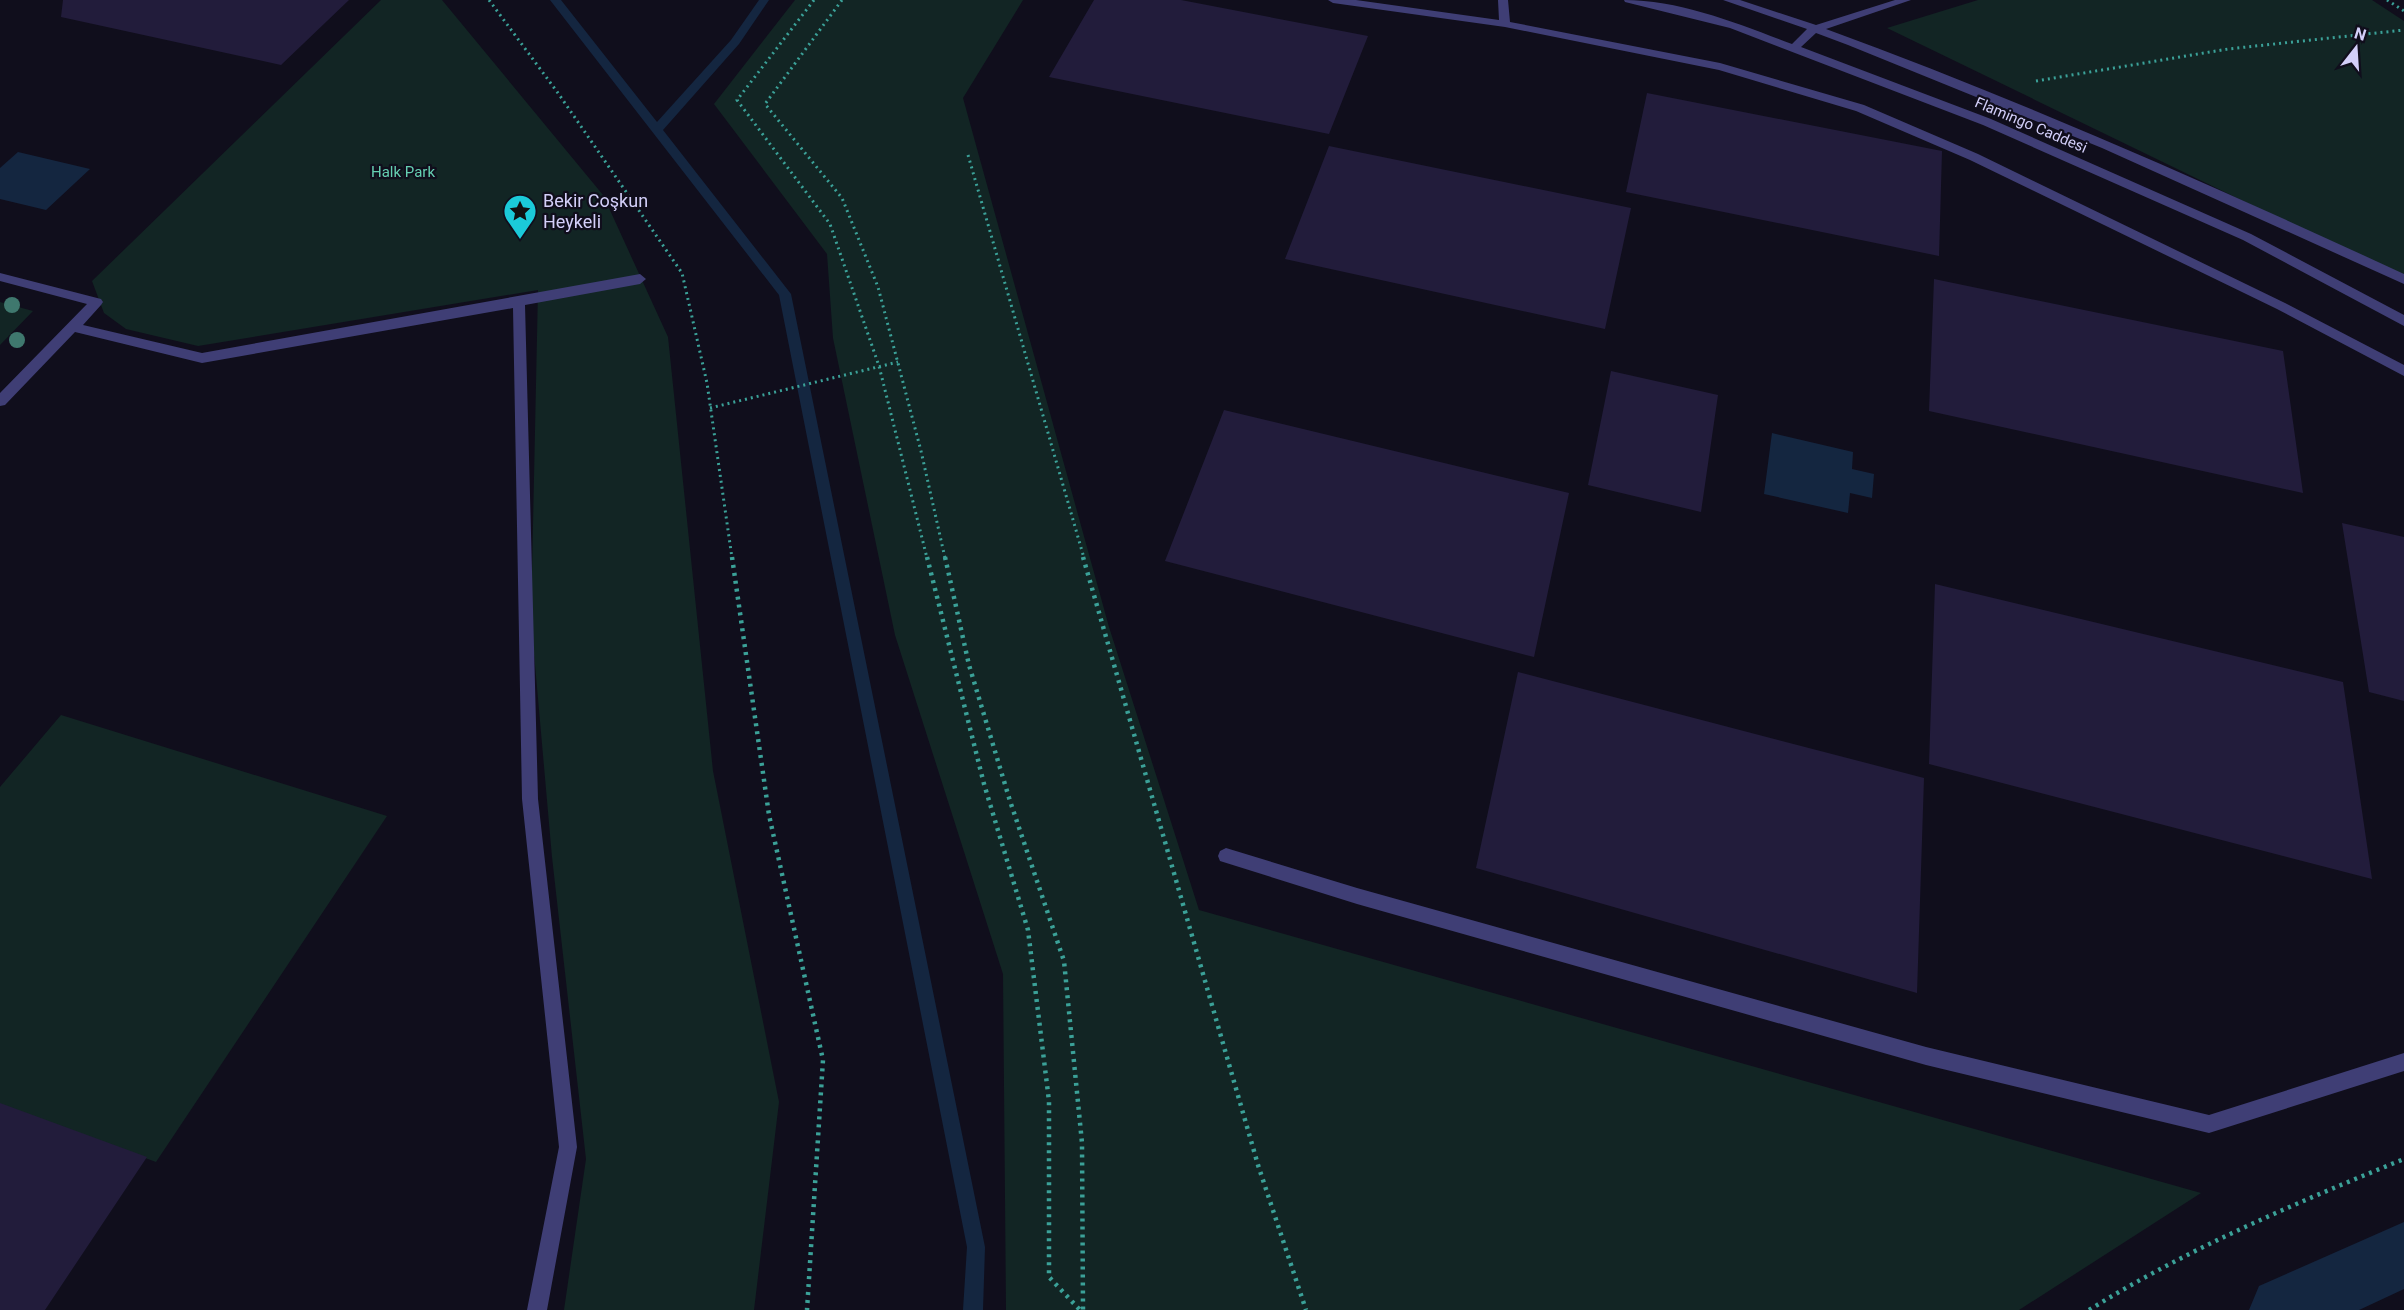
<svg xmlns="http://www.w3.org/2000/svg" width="2404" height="1310" viewBox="0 0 2404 1310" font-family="Roboto,sans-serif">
	<rect width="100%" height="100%" fill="#100e1c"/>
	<path fill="#122524" d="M381,0H442L603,195L668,337L713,771L779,1102L754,1310H564L586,1159L552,857L531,619L538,290L198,346L126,329L104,313L92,281Z
		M795,0H1023L963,98L1109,627L1199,910L2201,1193L2019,1310H1006L1003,974L895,635L833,338L827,254L714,104Z
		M1978,0H2372L2404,21V279L1887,28Z
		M0,302L33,311L0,345Z
		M61,715L387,816L156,1162L0,1104V787Z"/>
	<path fill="#142640" d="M18,152L90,169L46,210L0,199V168Z
		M1772,433L1853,452L1852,469L1874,474L1872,498L1850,493L1848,513L1764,494Z"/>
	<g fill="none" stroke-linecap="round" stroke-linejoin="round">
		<path fill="#142640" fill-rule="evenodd" d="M550,0H561L657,122L731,40L759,0H769L739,44L663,130L791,294L985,1247L983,1310H963L967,1247L779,295Z"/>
		<path fill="#142640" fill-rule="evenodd" d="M2404,1222V1289L2359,1310H2249L2259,1286Z"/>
	</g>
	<path fill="#221c3b" d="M63,0H349L281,65L61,17Z
		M1094,0H1181L1368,36L1329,134L1049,77Z
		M1647,93L1942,151L1939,256L1626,192Z
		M1329,146L1631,208L1605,329L1285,259Z
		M1934,279L2283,351L2303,493L1929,411Z
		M1611,371L1718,395L1701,512L1588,485Z
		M1224,410L1569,493L1534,657L1165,561Z
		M2342,523L2404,537V701L2369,692Z
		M1935,584L2343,682L2372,879L1929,764Z
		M1518,672L1924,778L1917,993L1476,868Z
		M0,1103L147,1157L45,1310H0Z"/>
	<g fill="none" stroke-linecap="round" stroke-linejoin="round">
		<path stroke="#3ba198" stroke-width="3" stroke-dasharray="2 4" stroke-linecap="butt" d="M489,0L558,93L682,273L707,383L732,558
			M814,0L737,100L830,224L879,366L927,558
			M842,0L765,104L842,198L878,287L921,451L945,558
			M2387,0L2404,11
			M2036,81L2228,49L2404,30
			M968,155L1084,558"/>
		<path stroke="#3ba198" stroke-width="4.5" stroke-dasharray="3 5" stroke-linecap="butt" d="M732,557L769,815L823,1060L807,1310
			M927,557L984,784L1028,930L1049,1101V1277L1080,1310
			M945,557L969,665L1010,801L1064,961L1082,1143L1083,1310
			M1083,557L1258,1165L1306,1310
			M2089,1310C2189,1248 2296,1203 2404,1159"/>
		<path fill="#3f3e75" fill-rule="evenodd" d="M1328,0H1356L1499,20L1498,0H1508L1510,22L1720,63L1864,105L1978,154L2285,303L2404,365V376L2277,309L1970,160L1856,111L1719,70L1505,27L1333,3Z
			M1624,0C1681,0 1739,24 1792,44L1807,29L1723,0H1740L1816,25L1895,0H1911L1826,29C2023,101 2214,186 2404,274V284L2102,148L1848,45L1816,33L1801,47L1991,119L2251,234L2404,315V326L2243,240L1983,125L1730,28L1625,2Z
			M0,273L101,299L103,302L101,305L83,325L202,353L640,274L646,279L640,284L525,305L538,799L577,1147L547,1310H527L559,1147L522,799L513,308L202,363L75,332L5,405L0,406V393L87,304L0,281Z
			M1226,848L1357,888L1926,1047L2209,1115L2404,1053V1071L2209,1133L1926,1065L1357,904L1220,861L1218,856L1220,851Z"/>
		<path stroke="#3ba198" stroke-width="3" stroke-dasharray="2 4" stroke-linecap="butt" d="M710,408L898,362"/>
	</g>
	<g fill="#3f786e">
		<circle cx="12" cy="305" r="8"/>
		<circle cx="17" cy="340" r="8"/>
	</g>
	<defs>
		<symbol id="sight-pin" viewBox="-11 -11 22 30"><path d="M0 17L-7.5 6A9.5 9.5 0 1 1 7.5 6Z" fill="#1bcad9" stroke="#100e1c"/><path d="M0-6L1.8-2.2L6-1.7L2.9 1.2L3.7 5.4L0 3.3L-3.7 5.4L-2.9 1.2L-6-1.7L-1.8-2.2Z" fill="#111"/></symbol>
	</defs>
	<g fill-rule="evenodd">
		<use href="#sight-pin" x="501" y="192" width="38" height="52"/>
	</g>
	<g text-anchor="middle" stroke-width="4.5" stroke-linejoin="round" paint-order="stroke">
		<g font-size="15" fill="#d3cff9" stroke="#100e1c">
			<text transform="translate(2031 125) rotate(23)" y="5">Flamingo Caddesi</text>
		</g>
		<g font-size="15" fill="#65cfb2" stroke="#100e1c">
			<text x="403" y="177">Halk Park</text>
		</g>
		<g font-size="18" fill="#d3cff9" stroke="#100e1c" text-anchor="start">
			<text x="543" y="207">Bekir Coşkun<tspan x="543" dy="21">Heykeli</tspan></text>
		</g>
	</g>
	<g transform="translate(2356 48) rotate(17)" stroke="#100e1c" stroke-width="4.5" paint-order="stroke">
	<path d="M0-4.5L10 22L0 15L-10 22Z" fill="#d3cff9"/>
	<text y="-9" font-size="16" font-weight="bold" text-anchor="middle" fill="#d3cff9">N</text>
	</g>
</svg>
